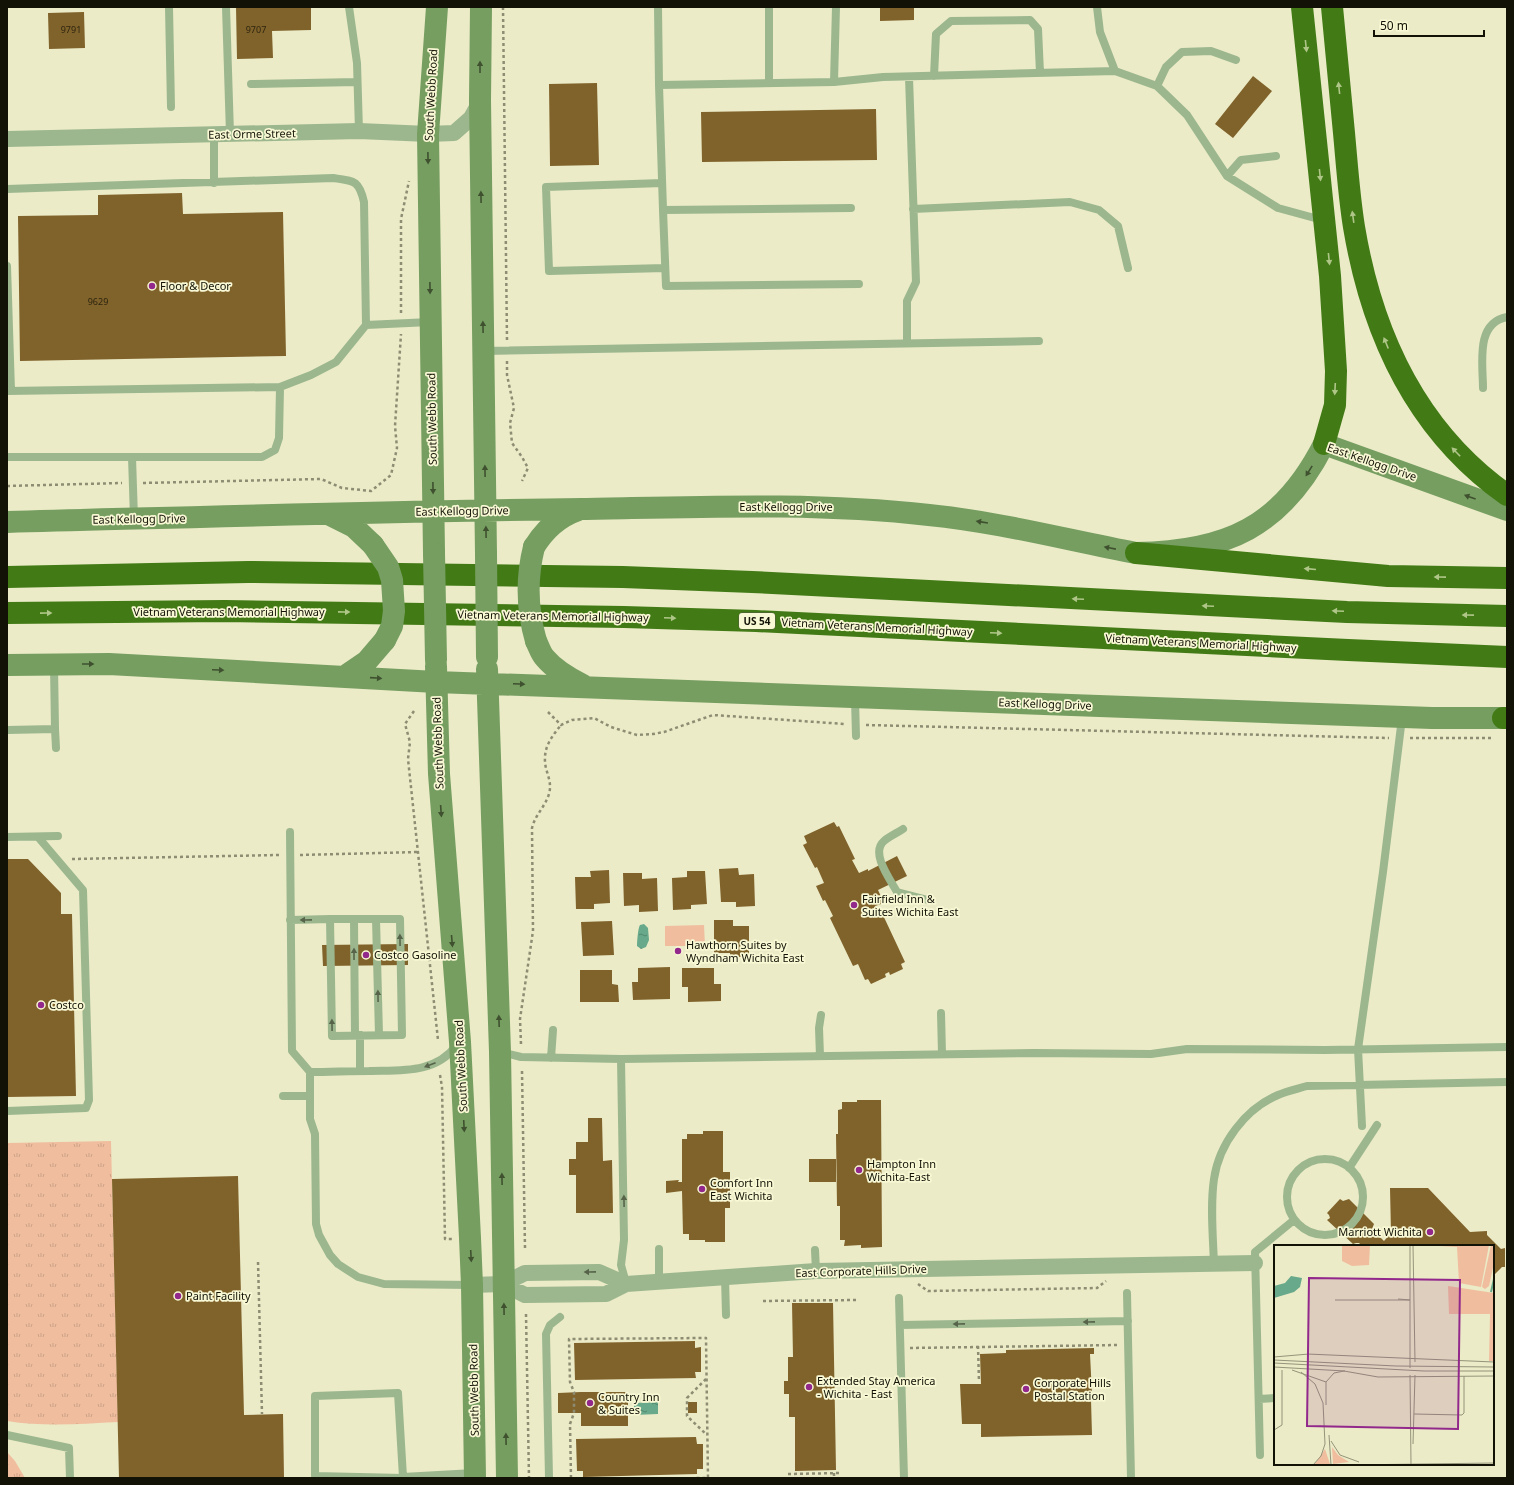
<svg xmlns="http://www.w3.org/2000/svg" width="1514" height="1485" viewBox="0 0 1514 1485" font-family="'Noto Sans',sans-serif">
	<defs>
		<pattern id="grass-tufts" width="24" height="20" patternUnits="userSpaceOnUse"><rect width="24" height="20" fill="#f0be9f"/><path d="M3 7l-1-3M5 7V3M7 7l1-3M15 17l-1-3M17 17v-4M19 17l1-3" fill="none" stroke="#cda287"/></pattern>
		<pattern id="water-ripples" width="26" height="14" patternUnits="userSpaceOnUse"><rect width="26" height="14" fill="#67a98a"/><path d="M2 4q2-2 4 0t4 0M15 11q2-2 4 0t4 0" fill="none" stroke="#53886f"/></pattern>
	</defs>
	<rect width="100%" height="100%" fill="#ebebc7"/>
	<path fill="url(#grass-tufts)" d="M111,1141L118,1422C81,1424 43,1427 7,1421V1143Z
		M7,1452L15,1461L25,1478H7Z"/>
	<path fill="#f0be9f" d="M704,925L705,946H665V926Z"/>
	<path fill="url(#water-ripples)" d="M644,924L648,928L649,940L646,947L641,949L637,946C637,941 638,928 640,925Z
		M658,1402V1414L634,1415V1403Z"/>
	<path fill="#80622b" d="M236,7H311V30L272,31L273,58L237,59Z
		M880,7H914V20L880,21Z
		M84,12L85,48L49,49L48,13Z
		M1253,76L1272,91L1233,138L1215,124Z
		M597,83L599,165L550,166L549,84Z
		M876,109L877,160L702,162L701,112Z
		M182,193L183,214L283,212L286,356L20,361L18,216L98,215V195Z
		M834,822L837,827L839,826L855,859L852,860L859,873L868,869V871L897,856L907,876L878,890L884,903L875,906L879,914L882,913L905,962L901,964L903,969L890,975L889,972L885,974L886,977L871,984L868,979L865,980L858,964L853,966L830,918L833,916L825,900L823,901L816,886L824,883L817,867L815,868L803,845L807,843L804,836Z
		M7,859H28L61,893V914H72L76,1096L7,1097Z
		M738,868L739,875L754,874L755,906L736,907V902H721L719,869Z
		M609,870L610,903L594,904V909H576L575,877H591L590,871Z
		M687,871H705L707,904L691,905V909L673,910L672,878L687,877Z
		M623,873H642V879L657,878L658,911L639,912V905L624,906Z
		M714,920H733V926H749V957H730V953H714Z
		M612,921L614,955L583,956L581,922Z
		M408,944V965L323,966L322,945Z
		M670,967V999L633,1000L632,982H638V968Z
		M682,968H714V984H721V1001L688,1002V987H682Z
		M580,970H612V984L618,985L619,1002H580Z
		M857,1100H881L882,1247L861,1248V1245L844,1246L845,1240H840V1206H837L836,1134H838V1110L842,1109V1102H857Z
		M588,1118H602L603,1161L612,1160L613,1213H576V1175H569V1159H576V1142H588Z
		M703,1131H723V1172H730V1208H725V1242H705V1240H689V1234H683L682,1191L666,1193V1181L679,1180L678,1182H682V1139H687V1134H703Z
		M809,1159H836V1182H809Z
		M238,1176L244,1415L283,1414L284,1478H119L112,1179Z
		M1390,1188H1428L1470,1232L1487,1231V1235L1501,1249L1505,1248V1267H1502L1493,1276V1246H1362L1359,1243H1356L1353,1244L1327,1220L1330,1218L1329,1215L1327,1213L1340,1199L1343,1201L1349,1199L1374,1224L1372,1229L1384,1241L1391,1233Z
		M792,1303H833L836,1470L795,1471V1417H789V1394H784V1381H788V1357H793Z
		M695,1341V1348L701,1347V1372H695L696,1378L575,1380L574,1343Z
		M1094,1348V1354H1090L1092,1394H1094L1095,1400H1091L1092,1435L981,1437V1424H962L960,1384H981L980,1354L1006,1353V1350Z
		M581,1392H628V1426H581V1413H558V1393Z
		M688,1402H697V1413H688Z
		M696,1437L697,1444H703V1469H697V1474L583,1477V1471H577L576,1439Z"/>
	<g fill="none" stroke-linecap="round" stroke-linejoin="round">
		<path stroke="#8d8d74" stroke-width="2.5" stroke-dasharray="3 3" stroke-linecap="butt" d="M503,7L507,340
			M401,313V219L409,181
			M507,361V375L514,408L510,423L512,443L522,457L528,468L522,481
			M143,483L321,479L342,488L371,491L391,475L397,448L395,426L401,334
			M7,486L122,483
			M414,711L405,724L410,742L408,759L438,1040
			M548,712L561,725L572,720L594,718L611,727L637,735L653,734L664,732L713,715L845,724
			M866,725L1389,738
			M1410,738H1491
			M300,855L418,852
			M72,859L279,855
			M521,1044L520,1019L533,931L532,828C535,815 545,807 549,794C553,780 544,771 545,758C545,745 553,735 561,725
			M522,1071L525,1248
			M440,1075L442,1087L445,1239H453
			M258,1262L262,1414
			M918,1284L928,1291L1097,1288L1106,1281
			M763,1301L857,1300
			M526,1314L529,1478
			M978,1346L979,1382
			M910,1348L1119,1345
			M706,1379L687,1398V1416L707,1435
			M834,1473V1478
			M788,1474L841,1473
			M571,1478L570,1424L574,1413V1392L570,1382L569,1339L706,1338L708,1478H694"/>
		<path stroke="#9cb78e" stroke-width="8" d="M169,7L171,107
			M226,7L230,134
			M349,7L357,63L359,131
			M658,7L659,85L834,82L883,77L1115,71L1157,86L1187,115L1227,176L1278,208L1322,220
			M1097,7L1100,32L1115,71
			M934,76L936,34L951,21L1030,20L1038,29L1040,73
			M834,82L836,7
			M769,83V7
			M251,84L357,82
			M659,85L663,210L851,208
			M1157,86L1166,67L1182,52L1211,51L1236,60
			M214,134V183
			M1227,176L1241,160L1276,156
			M662,183L546,187L549,271L665,268
			M7,189L333,178C354,181 359,180 364,202L366,325L336,362L311,375L280,387L7,391
			M913,209L1070,202L1099,210L1118,226L1128,268
			M663,210L666,286L859,284
			M7,266L11,391
			M366,325L430,322
			M907,343V301L916,282L909,77
			M484,351L1039,341
			M1483,388C1483,364 1475,323 1507,317
			M7,457H262L275,450L279,438L280,387
			M132,457L134,518
			M855,699L856,736
			M55,729L56,748
			M7,730L55,729L54,665
			M903,829C897,833 890,836 884,841C870,853 890,879 897,892L928,900
			M290,832L292,1051L310,1072V1119L315,1134L316,1224L319,1235L330,1255L338,1264L358,1277L384,1284L472,1285
			M7,837L58,836
			M354,919L355,1035
			M376,919L379,1035
			M290,920L330,919L332,1036L402,1035L400,919H330
			M941,1013L942,1054
			M501,1052L521,1057L621,1059L1034,1053L1151,1054L1187,1049L1325,1050L1507,1047
			M820,1056L819,1028L821,1015
			M551,1058L553,1030
			M621,1059L624,1240L621,1265L626,1283
			M360,1071V1035
			M310,1072C330,1072 349,1071 369,1071C400,1070 435,1074 456,1046
			M283,1096H310
			M7,1111L86,1108L89,1100L83,890L38,837
			M1362,1126L1358,1049L1383,872L1402,718
			M1287 1197a38 38 0 1 1 76 0a38 38 0 1 1-76 0Z
			M1349,1168L1377,1125
			M659,1249V1283
			M815,1250L816,1271
			M1214,1264C1213,1236 1210,1206 1214,1179C1219,1144 1245,1109 1278,1095C1287,1091 1297,1089 1307,1086L1507,1082
			M725,1277L726,1315
			M1127,1293L1131,1478
			M899,1298L904,1478
			M900,1325L1128,1321
			M1259,1399L1275,1398
			M7,1435L69,1448L70,1478
			M1260,1455L1255,1252L1294,1220
			M403,1478L315,1476V1396L398,1393L403,1477L474,1473
			M549,1478L546,1334L550,1325L560,1317"/>
		<path stroke="#9cb78e" stroke-width="16" d="M7,139L359,131L428,134L454,133L471,118L480,102
			M503,1284L525,1295L606,1294L626,1284
			M472,1285L503,1284L525,1273L599,1272L626,1284L816,1271L1255,1263"/>
		<path stroke="#769e61" stroke-width="22" d="M481,7L480,100L486,554
			M330,515L354,527L373,545
			M7,522C199,517 390,511 582,509C698,507 814,502 929,515C999,522 1067,540 1136,553C1226,552 1282,527 1324,444L1507,510
			M534,547C545,529 558,517 578,510
			M434,553L428,134L437,7
			M536,641C539,647 541,654 545,658C555,670 569,678 583,685
			M7,665L109,664L436,682L1432,718H1507
			M436,666L439,774L460,1042L470,1238L472,1285L475,1478
			M487,669L500,1052L507,1478
			M345,676L367,661L385,640"/>
		<path stroke="#427b16" stroke-width="22" d="M1302,7L1330,276L1336,371L1335,405L1324,444
			M1332,7C1336,49 1340,91 1344,133C1347,165 1349,196 1354,227C1372,334 1416,431 1507,495
			M1136,553L1388,576L1507,578
			M7,577L248,572L623,577L752,582L1347,612L1507,616
			M7,613L225,611L624,617L756,621L1348,650L1507,657
			M1503,718H1507"/>
		<path stroke="#769e61" stroke-width="22" d="M373,545L388,567L392,580L394,611L392,626L385,640
			M534,547C526,579 527,610 536,641
			M434,553L436,660
			M486,554L487,657"/>
	</g>
	<defs><path id="oneway-solid" d="M-6-.8H1V-3.2L6.5 0L1 3.2V.8H-6Z"/></defs>
	<g fill="#afc688">
		<use href="#oneway-solid" transform="translate(1306 46) rotate(84)"/>
		<use href="#oneway-solid" transform="translate(1339 88) rotate(-96)"/>
		<use href="#oneway-solid" transform="translate(1320 175) rotate(84)"/>
		<use href="#oneway-solid" transform="translate(1353 217) rotate(-98)"/>
		<use href="#oneway-solid" transform="translate(1329 259) rotate(84)"/>
		<use href="#oneway-solid" transform="translate(1386 343) rotate(-112)"/>
		<use href="#oneway-solid" transform="translate(1335 389) rotate(93)"/>
		<use href="#oneway-solid" transform="translate(1456 452) rotate(-134)"/>
		<use href="#oneway-solid" transform="translate(1310 569) rotate(-175)"/>
		<use href="#oneway-solid" transform="translate(1440 577) rotate(-179)"/>
		<use href="#oneway-solid" transform="translate(1078 599) rotate(-177)"/>
		<use href="#oneway-solid" transform="translate(1208 606) rotate(-177)"/>
		<use href="#oneway-solid" transform="translate(1338 611) rotate(-177)"/>
		<use href="#oneway-solid" transform="translate(344 612) rotate(1)"/>
		<use href="#oneway-solid" transform="translate(46 613) rotate(-1)"/>
		<use href="#oneway-solid" transform="translate(1468 615) rotate(-179)"/>
		<use href="#oneway-solid" transform="translate(670 618) rotate(2)"/>
		<use href="#oneway-solid" transform="translate(996 633) rotate(3)"/>
	</g>
	<g fill="#3f512f">
		<use href="#oneway-solid" transform="translate(480 67) rotate(-90)"/>
		<use href="#oneway-solid" transform="translate(428 158) rotate(89)"/>
		<use href="#oneway-solid" transform="translate(481 197) rotate(-91)"/>
		<use href="#oneway-solid" transform="translate(430 288) rotate(89)"/>
		<use href="#oneway-solid" transform="translate(483 327) rotate(-91)"/>
		<use href="#oneway-solid" transform="translate(485 471) rotate(-91)"/>
		<use href="#oneway-solid" transform="translate(1309 471) rotate(122)"/>
		<use href="#oneway-solid" transform="translate(433 488) rotate(89)"/>
		<use href="#oneway-solid" transform="translate(1470 497) rotate(-160)"/>
		<use href="#oneway-solid" transform="translate(982 522) rotate(-171)"/>
		<use href="#oneway-solid" transform="translate(486 532) rotate(-91)"/>
		<use href="#oneway-solid" transform="translate(1110 548) rotate(-169)"/>
		<use href="#oneway-solid" transform="translate(88 664)"/>
		<use href="#oneway-solid" transform="translate(218 670) rotate(3)"/>
		<use href="#oneway-solid" transform="translate(376 678) rotate(4)"/>
		<use href="#oneway-solid" transform="translate(519 684) rotate(2)"/>
		<use href="#oneway-solid" transform="translate(441 811) rotate(86)"/>
		<use href="#oneway-solid" transform="translate(452 941) rotate(85)"/>
		<use href="#oneway-solid" transform="translate(499 1021) rotate(-92)"/>
		<use href="#oneway-solid" transform="translate(464 1126) rotate(87)"/>
		<use href="#oneway-solid" transform="translate(502 1179) rotate(-91)"/>
		<use href="#oneway-solid" transform="translate(471 1256) rotate(87)"/>
		<use href="#oneway-solid" transform="translate(504 1309) rotate(-91)"/>
		<use href="#oneway-solid" transform="translate(506 1439) rotate(-91)"/>
	</g>
	<g fill="#57644a">
		<use href="#oneway-solid" transform="translate(306 920) rotate(179)"/>
		<use href="#oneway-solid" transform="translate(400 940) rotate(-91)"/>
		<use href="#oneway-solid" transform="translate(354 954) rotate(-90)"/>
		<use href="#oneway-solid" transform="translate(378 996) rotate(-91)"/>
		<use href="#oneway-solid" transform="translate(332 1025) rotate(-91)"/>
		<use href="#oneway-solid" transform="translate(430 1065) rotate(159)"/>
		<use href="#oneway-solid" transform="translate(624 1201) rotate(-91)"/>
		<use href="#oneway-solid" transform="translate(590 1272) rotate(179)"/>
		<use href="#oneway-solid" transform="translate(1089 1322) rotate(179)"/>
		<use href="#oneway-solid" transform="translate(959 1324) rotate(179)"/>
	</g>
	<g fill="#92288c" stroke="#f8f8d4" stroke-width="1.5">
		<circle cx="152" cy="286" r="4"/>
		<circle cx="854" cy="905" r="4"/>
		<circle cx="678" cy="951" r="4"/>
		<circle cx="366" cy="955" r="4"/>
		<circle cx="41" cy="1005" r="4"/>
		<circle cx="859" cy="1170" r="4"/>
		<circle cx="702" cy="1189" r="4"/>
		<circle cx="1430" cy="1232" r="4"/>
		<circle cx="178" cy="1296" r="4"/>
		<circle cx="809" cy="1387" r="4"/>
		<circle cx="1026" cy="1389" r="4"/>
		<circle cx="590" cy="1403" r="4"/>
	</g>
	<g text-anchor="middle" stroke-width="3.5" stroke-linejoin="round" paint-order="stroke">
		<g font-size="9" fill="#2e260f">
			<text x="71" y="33">9791</text>
			<text x="256" y="33">9707</text>
			<text x="98" y="305">9629</text>
		</g>
		<rect fill="#f8f8d4" stroke="#575744" stroke-width="1" x="739" y="613" width="36" height="16" rx="3"/>
		<g font-size="10" font-weight="bold" fill="#121206">
			<text x="757" y="625">US 54</text>
		</g>
		<g font-size="11" fill="#121206" stroke="#f8f8d4">
			<text transform="translate(431 95) rotate(-87)" y="4">South Webb Road</text>
			<text transform="translate(252 134) rotate(-1)" y="4">East Orme Street</text>
			<text transform="translate(432 419) rotate(-91)" y="4">South Webb Road</text>
			<text transform="translate(1372 462) rotate(19)" y="4">East Kellogg Drive</text>
			<text x="786" y="511">East Kellogg Drive</text>
			<text transform="translate(462 511) rotate(-1)" y="4">East Kellogg Drive</text>
			<text transform="translate(139 519) rotate(-1)" y="4">East Kellogg Drive</text>
			<text x="229" y="616">Vietnam Veterans Memorial Highway</text>
			<text transform="translate(553 616) rotate(1)" y="4">Vietnam Veterans Memorial Highway</text>
			<text transform="translate(877 627) rotate(3)" y="4">Vietnam Veterans Memorial Highway</text>
			<text transform="translate(1201 643) rotate(3)" y="4">Vietnam Veterans Memorial Highway</text>
			<text transform="translate(1045 704) rotate(2)" y="4">East Kellogg Drive</text>
			<text transform="translate(438 743) rotate(-92)" y="4">South Webb Road</text>
			<text transform="translate(461 1066) rotate(-93)" y="4">South Webb Road</text>
			<text transform="translate(861 1271) rotate(-2)" y="4">East Corporate Hills Drive</text>
			<text transform="translate(474 1390) rotate(-91)" y="4">South Webb Road</text>
		</g>
		<g font-size="11" fill="#121206" stroke="#f8f8d4" text-anchor="start">
			<text x="160" y="290">Floor &amp; Decor</text>
			<text x="862" y="903">Fairfield Inn &amp;<tspan x="862" dy="13">Suites Wichita East</tspan></text>
			<text x="686" y="949">Hawthorn Suites by<tspan x="686" dy="13">Wyndham Wichita East</tspan></text>
			<text x="374" y="959">Costco Gasoline</text>
			<text x="49" y="1009">Costco</text>
			<text x="867" y="1168">Hampton Inn<tspan x="867" dy="13">Wichita-East</tspan></text>
			<text x="710" y="1187">Comfort Inn<tspan x="710" dy="13">East Wichita</tspan></text>
			<text x="1422" y="1236" text-anchor="end">Marriott Wichita</text>
			<text x="186" y="1300">Paint Facility</text>
			<text x="817" y="1385">Extended Stay America<tspan x="817" dy="13">- Wichita - East</tspan></text>
			<text x="1034" y="1387">Corporate Hills<tspan x="1034" dy="13">Postal Station</tspan></text>
			<text x="598" y="1401">Country Inn<tspan x="598" dy="13">&amp; Suites</tspan></text>
		</g>
	</g>
	<g transform="translate(1274 1245)">
		<rect width="220" height="220" fill="#ebebc7"/>
		<path d="M148,0H215L207,42L185,38L183,2ZM217,0H220V18L215,41L211,44L208,42ZM174,41L220,48V116H215L216,69H175ZM58,202L64,210L75,217L59,219ZM51,204L56,219L40,220Z" fill="#f0be9f"/>
		<path d="M68,0H96L95,20L78,21L68,16Z" fill="#f0be9f"/>
		<path d="M17,31L28,33L26,42L20,47L0,53V41L11,38Z" fill="#67a98a"/>
		<path fill="none" stroke="#67a98a" stroke-width="2" d="M217,47L220,34"/>
		<path fill="none" stroke="#94947a" stroke-width="1" d="M136,0V123M139,0L141,117M124,54L136,55M61,55H136M33,109L220,117M0,112L35,109M0,115L122,121L220,122M0,118L150,126H220M0,122L71,126M18,125L52,137L60,128L70,126L104,132L220,131M27,127L41,139L49,158L51,199L47,211L39,220M136,130L137,220M52,160V137M140,169L188,170L190,168V131M0,185L8,180V125M55,190L57,220M57,196L66,210L85,217M139,199L141,130M75,220L220,218"/>
		<path fill="#92288c" fill-opacity="0.15" stroke="#92288c" stroke-width="2" d="M35,33L186,35L184,184L33,181Z"/>
		<rect width="220" height="220" fill="none" stroke="#121206" stroke-width="2"/>
	</g>
	<rect width="1514" height="1485" fill="none" stroke="#121206" stroke-width="16"/>
	<path d="M1374 30v6h110v-6" fill="none" stroke="#121206" stroke-width="2"/>
	<text x="1380" y="30" font-size="12" fill="#121206" stroke="#f8f8d4" stroke-width="3" paint-order="stroke">50 m</text>
</svg>
